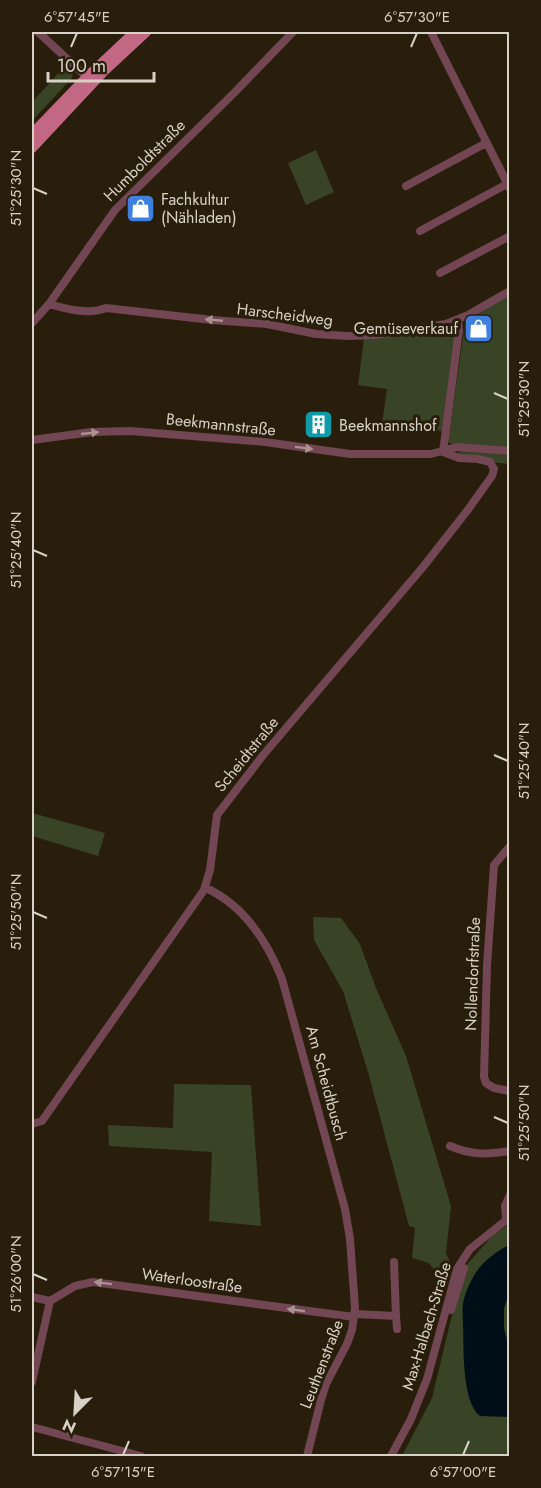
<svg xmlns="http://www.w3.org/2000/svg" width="541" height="1488" viewBox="0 0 541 1488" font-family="Jost,sans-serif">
	<rect width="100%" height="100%" fill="#281e0b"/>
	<path fill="#394326" d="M65,66L73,72L72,78L32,121V102Z
		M316,150L334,192L306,205L288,163Z
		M509,293V450L456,447L448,442L465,323Z
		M452,326L456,331L442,431L382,424L387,389L358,385L364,338L428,333Z
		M461,450L509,452V464L491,462L457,454Z
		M32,813L105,833L98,856L32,836Z
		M313,917L341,918L360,944L376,988L406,1056L451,1206L446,1253L451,1264L447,1287L429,1263L412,1258L415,1228L409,1226L368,1072L343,991L314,940Z
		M174,1084L251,1085L261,1226L209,1221L212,1152L109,1146L108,1125L173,1128Z
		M509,1224V1456H402L432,1398L463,1269L493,1235Z"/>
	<path fill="#000f17" d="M509,1245V1293L504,1308V1328L509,1348V1417L480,1416C461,1402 464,1344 463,1323C463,1317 462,1310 463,1304C464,1295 470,1282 475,1274C482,1262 497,1251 509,1245Z"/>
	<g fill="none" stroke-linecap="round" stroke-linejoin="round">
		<path stroke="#724652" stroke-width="8" d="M38,32L90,80
			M431,32L510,189
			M406,186L486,143
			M420,231L507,184
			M440,273L510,236
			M49,304C66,309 89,315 106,308L212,320L267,324L316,334L348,336L375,335L446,324L468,315L510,291
			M32,323L49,304L115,210L234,93L293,32
			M32,440L92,432L130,431L265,442L350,454H431L457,447L510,451
			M443,452L459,330L458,320
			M510,846L494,865L487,966L484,1077L486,1083L494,1088L510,1091
			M206,888C243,905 267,941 282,979L345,1209L350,1239L355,1308L352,1330L347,1344L326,1384L321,1400L307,1456
			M32,1124L42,1121L204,890L210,870L217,815L264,754L423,567L467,511L492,476L494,469L490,462L478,459L459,458L443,452
			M450,1146C471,1155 487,1155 510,1151
			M506,1218L505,1206L510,1195
			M32,1297L50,1301
			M50,1301L75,1286L93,1282L354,1317
			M451,1310L464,1268
			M355,1314L396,1316L394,1262
			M396,1316L397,1329
			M32,1382L50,1301
			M32,1427L141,1456
			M391,1456L411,1419L427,1379L457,1269L470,1249L510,1217"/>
		<path stroke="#c36884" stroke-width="10" d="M32,134L87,77L135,32
			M32,148L104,71L146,32"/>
	</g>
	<defs><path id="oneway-solid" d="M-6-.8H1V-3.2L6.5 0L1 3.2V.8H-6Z" transform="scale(1.5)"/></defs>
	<g fill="#aa9291">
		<use href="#oneway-solid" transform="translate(214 320) rotate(-175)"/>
		<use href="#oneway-solid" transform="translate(90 433) rotate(-6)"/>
		<use href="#oneway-solid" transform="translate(304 448) rotate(7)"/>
		<use href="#oneway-solid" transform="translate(103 1283) rotate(-173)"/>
		<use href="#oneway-solid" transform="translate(296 1310) rotate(-172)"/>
	</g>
	<path fill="none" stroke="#d8d1c5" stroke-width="2" d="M71,47L77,33M411,47L417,33M33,188L47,194M494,393L508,399M33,550L47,556M494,755L508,761M33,912L47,918M494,1117L508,1123M33,1274L47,1280M123,1455L129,1441M463,1455L469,1441"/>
	<defs>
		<symbol id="shop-square" viewBox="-11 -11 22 22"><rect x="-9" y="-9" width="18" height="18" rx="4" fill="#3f7fe0" stroke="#281e0b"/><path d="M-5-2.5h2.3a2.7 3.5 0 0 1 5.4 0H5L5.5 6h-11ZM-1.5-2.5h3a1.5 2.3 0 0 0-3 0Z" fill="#fff"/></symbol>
		<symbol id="building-square" viewBox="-11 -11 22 22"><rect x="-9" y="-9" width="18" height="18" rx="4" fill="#0f9aa8" stroke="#281e0b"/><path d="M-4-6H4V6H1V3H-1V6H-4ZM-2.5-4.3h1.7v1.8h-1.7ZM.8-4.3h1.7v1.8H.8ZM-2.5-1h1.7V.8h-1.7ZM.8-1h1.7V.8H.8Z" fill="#fff"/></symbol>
	</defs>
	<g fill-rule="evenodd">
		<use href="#shop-square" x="124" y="192" width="33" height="33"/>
		<use href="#shop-square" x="462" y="312" width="33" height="33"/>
		<use href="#building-square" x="302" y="408" width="33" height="33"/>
	</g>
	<g text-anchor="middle" stroke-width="6" stroke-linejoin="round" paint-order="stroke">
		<g font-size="16" fill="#d8d1c5" stroke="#281e0b">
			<text transform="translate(144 160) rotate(-45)" y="6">Humboldtstraße</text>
			<text transform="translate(285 314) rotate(7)" y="6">Harscheidweg</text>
			<text transform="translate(221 424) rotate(6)" y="6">Beekmannstraße</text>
			<text transform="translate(246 754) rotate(-51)" y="6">Scheidtstraße</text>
			<text transform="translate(472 974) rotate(-88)" y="6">Nollendorfstraße</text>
			<text transform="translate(327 1083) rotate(75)" y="6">Am Scheidtbusch</text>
			<text transform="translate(192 1280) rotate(8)" y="6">Waterloostraße</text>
			<text transform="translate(426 1326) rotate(-73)" y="6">Max-Halbach-Straße</text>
			<text transform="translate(321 1364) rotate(-69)" y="6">Leuthenstraße</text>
		</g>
		<g font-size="16" fill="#d8d1c5" stroke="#281e0b" text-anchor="start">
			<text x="161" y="205">Fachkultur<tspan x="161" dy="18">(Nähladen)</tspan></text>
			<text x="458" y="334" text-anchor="end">Gemüseverkauf</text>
			<text x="339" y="431">Beekmannshof</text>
		</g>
	</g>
	<rect width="541" height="1488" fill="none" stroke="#281e0b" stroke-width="66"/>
	<g transform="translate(75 1413) rotate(204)" stroke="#281e0b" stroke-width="4.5" paint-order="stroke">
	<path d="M0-4.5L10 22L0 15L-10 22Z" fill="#d8d1c5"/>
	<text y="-9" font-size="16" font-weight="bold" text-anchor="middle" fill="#d8d1c5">N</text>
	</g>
	<path d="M48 72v9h106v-9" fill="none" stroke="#d8d1c5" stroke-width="3"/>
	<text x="57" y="72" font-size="18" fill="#d8d1c5" stroke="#281e0b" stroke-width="4.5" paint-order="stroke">100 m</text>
	<rect x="33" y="33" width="475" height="1422" fill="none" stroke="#d8d1c5" stroke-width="2"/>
	<g font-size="15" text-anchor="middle" fill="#d8d1c5">
		<text x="77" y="22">6°57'45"E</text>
		<text x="417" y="22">6°57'30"E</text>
		<text transform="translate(16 188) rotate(-90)" y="5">51°25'30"N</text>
		<text transform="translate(524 399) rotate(-90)" y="5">51°25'30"N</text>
		<text transform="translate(16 550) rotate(-90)" y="5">51°25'40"N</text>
		<text transform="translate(524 761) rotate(-90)" y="5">51°25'40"N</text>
		<text transform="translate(16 912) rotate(-90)" y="5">51°25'50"N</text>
		<text transform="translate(524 1123) rotate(-90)" y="5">51°25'50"N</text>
		<text transform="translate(16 1274) rotate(-90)" y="5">51°26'00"N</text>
		<text x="123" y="1477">6°57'15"E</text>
		<text x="463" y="1477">6°57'00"E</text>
	</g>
</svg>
